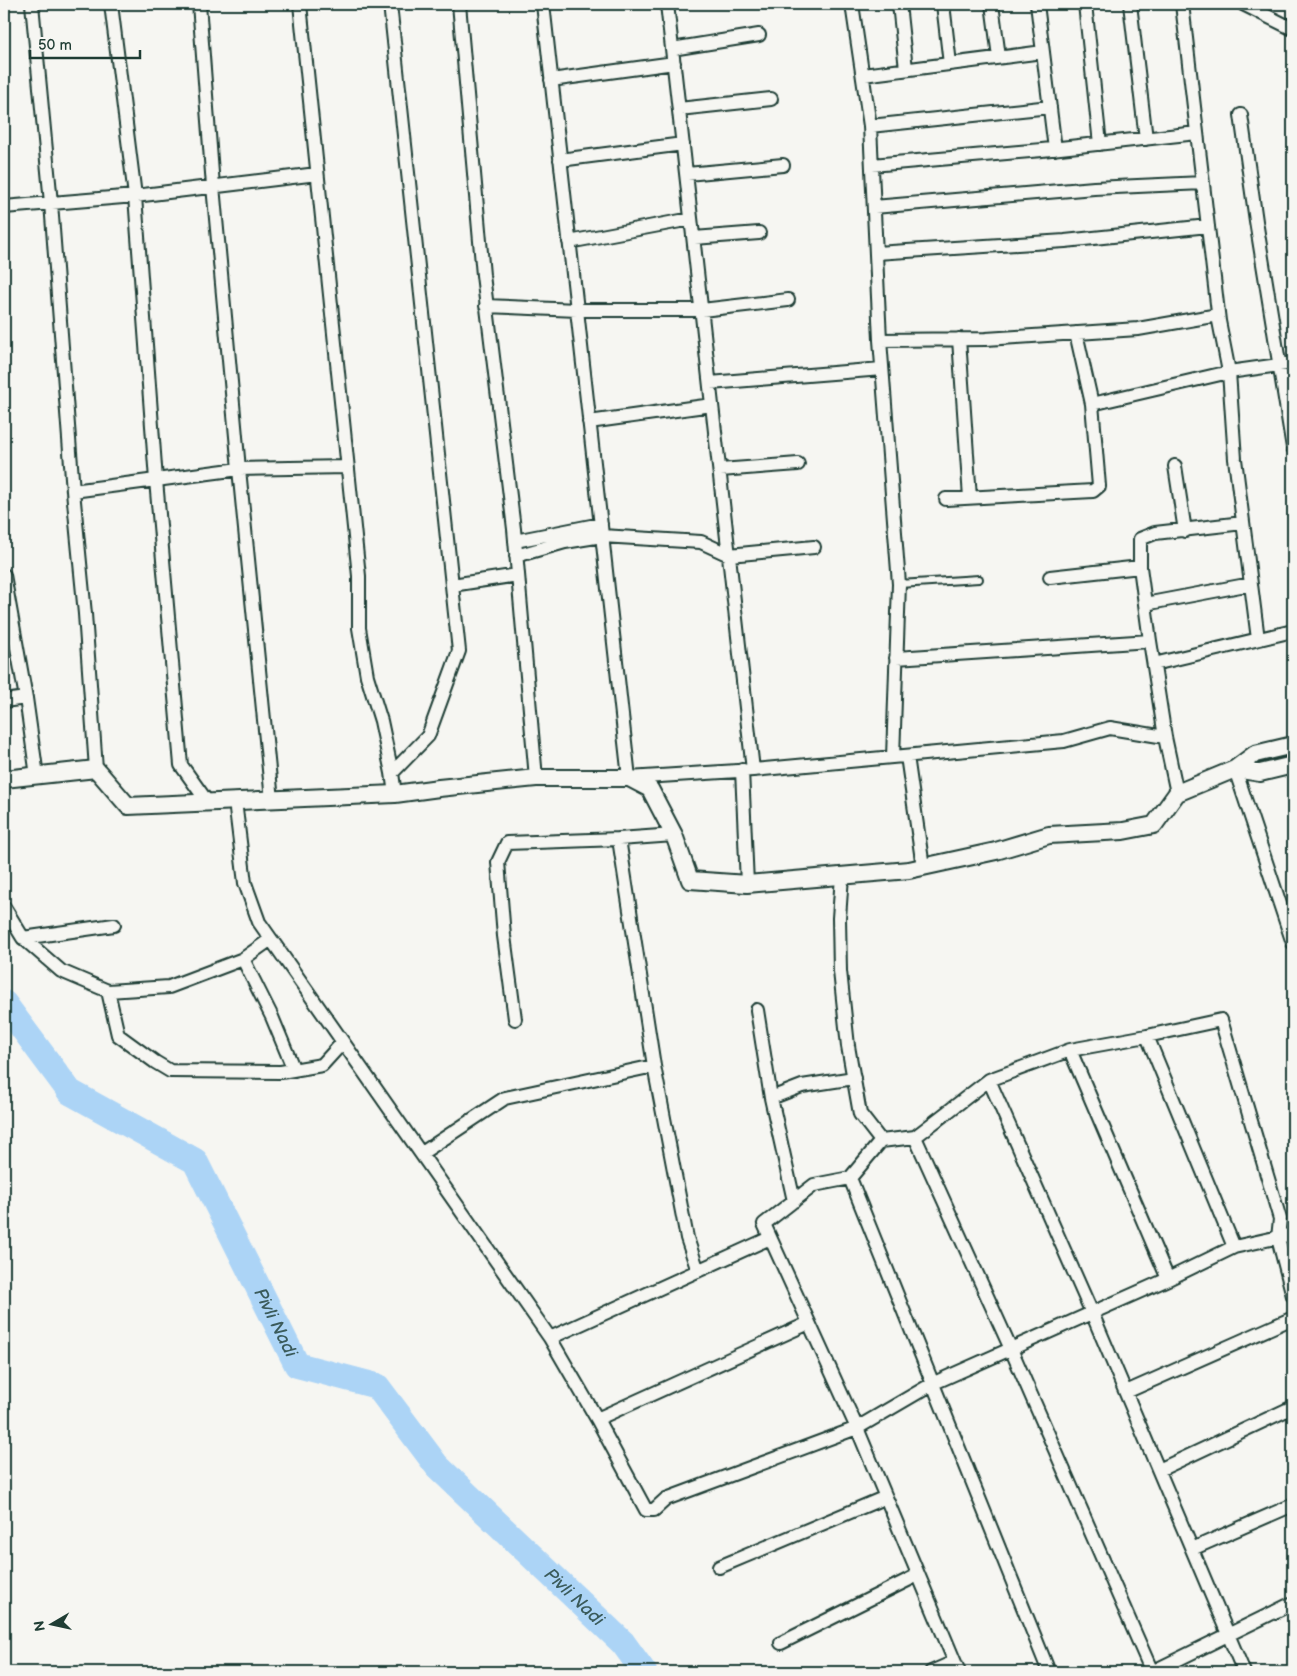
<svg xmlns="http://www.w3.org/2000/svg" width="1297" height="1676" viewBox="0 0 1297 1676" font-family="'Balsamiq Sans',sans-serif">
	<rect width="100%" height="100%" fill="#f6f6f2"/>
	<filter id="ink" filterUnits="userSpaceOnUse"><feTurbulence type="fractalNoise" baseFrequency=".02" numOctaves="2"/><feDisplacementMap in="SourceGraphic" scale="10" xChannelSelector="R" yChannelSelector="G"/><feConvolveMatrix kernelMatrix="1 2 1 2 8 2 1 2 1" color-interpolation-filters="sRGB"/></filter>
	<g filter="url(#ink)">
		<g fill="none" stroke-linecap="round" stroke-linejoin="round">
			<path stroke="#acd4f6" stroke-width="26" id="s1" d="M4,1003L70,1092L195,1161L297,1365L377,1386L437,1466L623,1643L644,1672"/>
			<defs>
				<path id="service" d="M899,584L979,579"/>
				<path id="minor" d="M32,4L51,203L73,491L239,469L213,186L199,4
					M111,4L135,196L156,480L181,765L208,803
					M300,4L359,576V628L367,676L381,721L392,773L395,794
					M390,4L459,651L428,736L392,773
					M459,4L483,275L514,529L536,778
					M543,4L629,778L753,770L1064,741L1110,728L1165,737L1177,793
					M667,4L753,770
					M852,4L870,126L880,340L899,584L893,757
					M899,4L906,69
					M943,4L950,64
					M992,4L999,57
					M1037,4L1055,149
					M1085,4L1100,144
					M1130,4L1146,139
					M1182,4L1219,321L1229,372L1293,363
					M1243,4L1293,29
					M672,49L759,35
					M863,75L1043,52
					M551,80L674,63
					M679,109L771,99
					M1241,115L1256,221L1293,448
					M870,126L1050,107
					M560,160L683,144
					M872,165L1042,150L1197,133
					M687,174L783,165
					M4,207L135,196L317,174
					M874,207L1094,188L1203,183
					M694,238L759,233
					M569,242L691,219
					M876,253L1065,241L1208,226
					M486,306L577,310H702L788,300
					M1076,333L1092,404L1229,372L1235,459L1258,639
					M959,339L970,498
					M880,340L986,339L1138,329L1218,315
					M710,383L882,369
					M589,422L712,405
					M1175,466L1185,531
					M720,470L798,464
					M73,491L85,614L96,769
					M946,499L1093,491L1099,486L1092,404
					M515,541L601,524
					M516,556L565,542L602,536L701,542L729,555L814,547
					M1140,567V539L1155,533L1243,523
					M4,575L26,698L37,776
					M1050,577L1140,567L1150,641
					M452,585L518,575
					M1145,604L1251,584
					M896,658L1150,641L1165,737
					M1154,664L1293,631
					M4,701L26,698
					M907,756L923,867
					M1235,769L1293,943
					M742,770L747,884
					M272,800L239,469L347,467
					M235,801L245,883L259,922L550,1338L597,1419L646,1510H654L666,1499L857,1428L959,1672
					M619,839L654,1066L687,1238L698,1271
					M842,876L839,918L840,971L848,1046L860,1114L881,1141
					M4,907L23,938L114,925
					M23,938L61,971L108,991L169,987L243,959L271,939
					M243,959L272,1017L294,1070
					M108,991L118,1035L155,1062L170,1071L281,1072L322,1065L343,1042
					M757,1010L771,1098L794,1201
					M515,1019L504,936L498,862L507,843L619,839L674,835
					M1147,1036L1221,1020L1280,1219L1278,1238L1293,1296
					M1070,1050L1147,1036L1234,1247
					M989,1080L1070,1050L1168,1279
					M771,1098L802,1086L854,1078
					M915,1137L989,1080L1092,1313L1244,1672
					M422,1153L505,1098L654,1066
					M850,1178L881,1141L915,1137L1011,1349L1152,1672L1293,1603
					M550,1338L770,1238
					M1126,1392L1293,1318
					M597,1419L809,1323
					M1159,1470L1293,1407
					M1192,1549L1293,1505
					M719,1567L886,1497
					M781,1643L918,1575
					M931,1672L954,1662
					M1049,1672L850,1178L814,1185L764,1224L857,1428L934,1383L1168,1279L1234,1247L1293,1234"/>
				<path id="tertiary" d="M1235,769L1260,773L1293,765
					M4,779L96,769L128,806L395,794L439,788L536,778H629L650,789L674,835L690,880L747,884L909,870L996,851L1049,835L1123,831L1154,825L1177,793L1235,769L1255,754L1293,745"/>
			</defs>
			<use href="#service" stroke="#1f3d34" stroke-width="10"/>
			<use href="#minor" stroke="#1f3d34" stroke-width="16"/>
			<use href="#tertiary" stroke="#1f3d34" stroke-width="20"/>
			<use href="#service" stroke="#f6f6f2" stroke-width="6"/>
			<use href="#minor" stroke="#f6f6f2" stroke-width="12"/>
			<use href="#tertiary" stroke="#f6f6f2" stroke-width="16"/>
		</g>
	</g>
	<g text-anchor="middle" stroke-width="4" stroke-linejoin="round" paint-order="stroke">
		<g font-size="18" font-style="italic" fill="#3b5b5b" stroke="#f6f6f2">
			<text dy="6" stroke="none"><textPath href="#s1" startOffset="434">Pivli Nadi</textPath></text>
			<text dy="6" stroke="none"><textPath href="#s1" startOffset="854">Pivli Nadi</textPath></text>
		</g>
	</g>
	<rect width="1297" height="1676" fill="none" stroke="#f6f6f2" stroke-width="20"/>
	<rect x="10" y="10" width="1277" height="1656" fill="none" stroke="#1f3d34" stroke-width="2" filter="url(#ink)"/>
	<g transform="translate(52 1624) rotate(261)" stroke="#f6f6f2" stroke-width="4" paint-order="stroke">
	<path d="M0-4L9 19L0 12L-9 19Z" fill="#1f3d34"/>
	<text y="-8" font-size="14" font-weight="bold" text-anchor="middle" fill="#1f3d34">N</text>
	</g>
	<path d="M30 50v8h110v-8" fill="none" stroke="#1f3d34" stroke-width="2.5"/>
	<text x="38" y="50" font-size="15" fill="#1f3d34" stroke="#f6f6f2" stroke-width="4" paint-order="stroke">50 m</text>
</svg>
